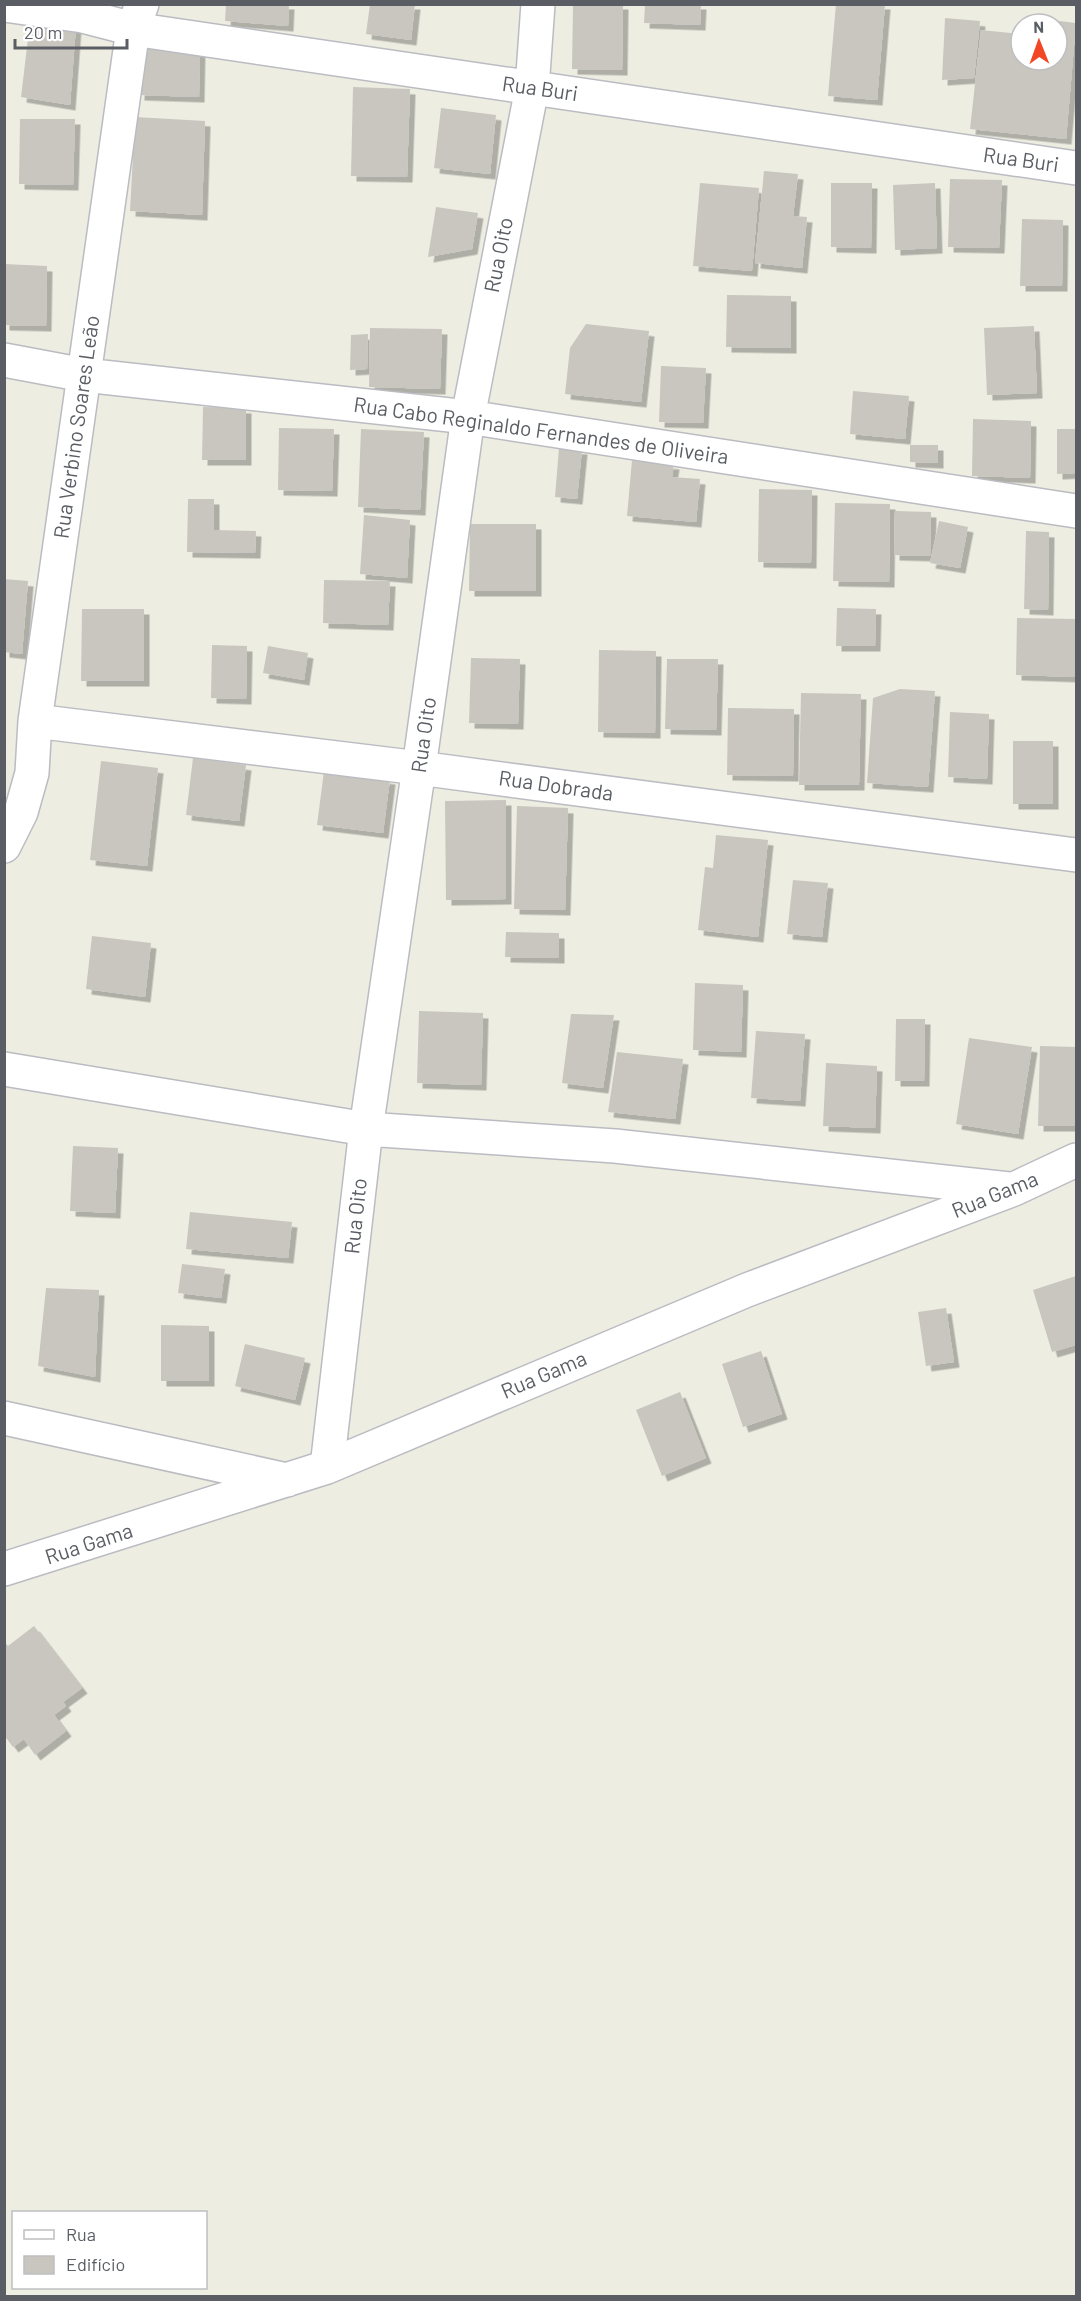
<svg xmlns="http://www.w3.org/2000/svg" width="1081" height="2301" viewBox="0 0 1081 2301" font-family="Barlow,sans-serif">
	<defs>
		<filter id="shadow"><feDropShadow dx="5.5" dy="5.5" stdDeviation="0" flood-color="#0004"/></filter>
	</defs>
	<rect width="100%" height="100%" fill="#eeede2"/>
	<path fill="#c9c6bf" filter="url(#shadow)" d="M226,4H289L288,26L225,21Z
		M370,4H415L411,40L366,34Z
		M573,4H623L622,70L572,69Z
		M645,4H701L700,25L644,23Z
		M836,4H885L877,100L828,96Z
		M945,18L980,21L974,78L942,80Z
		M1034,18L1076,23L1066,139L970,129L981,30L1021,34V60H1057V24H1030Z
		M30,22L76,26L70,105L21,97Z
		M141,43L200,45L199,97L139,95Z
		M353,87L410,89L407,177L351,176Z
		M441,108L496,115L490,174L434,168Z
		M135,117L205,121L202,215L130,211Z
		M20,119H75L73,185L19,184Z
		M764,171L798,174L793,216L807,217L802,268L755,263Z
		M950,179L1002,180L999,248L948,247Z
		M700,183L759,188L752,271L693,266Z
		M831,183H872L871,248L831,247Z
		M935,183L937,248L895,250L893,185Z
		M436,207L478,213L472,249L428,257Z
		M1022,219L1063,220L1062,286H1020Z
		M4,264L47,266L46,326L4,325Z
		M727,295L791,296V348L726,347Z
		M586,324L649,331L641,402L565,394L570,348Z
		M1034,326L1037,393L987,395L984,328Z
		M370,328L442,329L440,389L369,387Z
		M368,334L367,369L350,370L351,335Z
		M661,366L706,368L703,423L659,422Z
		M853,391L909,396L905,439L850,434Z
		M203,407L246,408V460H202Z
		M973,419L1031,421L1030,478L972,476Z
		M279,428L334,429L332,491L278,490Z
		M361,429L424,432L420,510L358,507Z
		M1057,429H1076V473L1057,474Z
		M910,445H938V463L910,462Z
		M559,448L582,449L577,499L555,497Z
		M632,460L674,464L672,477L700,479L696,522L627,516Z
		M759,489L812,490L811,563L758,562Z
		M188,499H214V530L256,531L255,553L187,552Z
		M835,503L890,504L889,582L833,581Z
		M895,511L931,512L930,556L894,555Z
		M364,515L410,520L407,578L360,574Z
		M939,521L968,527L960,568L930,563Z
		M470,524H536V591H469Z
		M1026,531L1049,532L1048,610L1024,609Z
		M4,579L28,581L22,654L4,652Z
		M324,580L390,581L388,625L323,623Z
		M837,608L876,609L875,646H836Z
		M82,609H144V681H81Z
		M1017,618L1076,619V677L1016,675Z
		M212,645L247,646L246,699L211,698Z
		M268,646L308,653L304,680L263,673Z
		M599,650L656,651L655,733L598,732Z
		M471,658L520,659L518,724L469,723Z
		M667,659H718L716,730L665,729Z
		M900,689L935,691L928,787L867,783L873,698Z
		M801,693L861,694L859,785H799Z
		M728,708L794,709L793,776L727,775Z
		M950,712L989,714L987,779L948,777Z
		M1013,741H1053V804H1013Z
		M193,758L246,765L239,821L186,815Z
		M101,761L158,768L147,866L90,860Z
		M324,771L390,779L383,833L317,825Z
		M506,800V899L446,900L445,801Z
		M517,806L568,808L565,910L514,909Z
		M716,835L768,840L758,937L698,930L705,867L713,868Z
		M793,880L828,883L822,937L787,934Z
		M506,932L559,933V958L505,957Z
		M92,936L151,943L145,997L86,989Z
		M695,983L743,985L741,1052L693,1050Z
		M419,1011L483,1013L481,1085L417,1083Z
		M571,1014L614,1015L603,1088L562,1083Z
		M896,1019H925L924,1081H895Z
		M756,1031L805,1034L800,1101L751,1098Z
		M969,1038L1032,1047L1018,1134L956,1124Z
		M1040,1046L1076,1047V1126H1038Z
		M617,1052L683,1059L675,1119L608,1112Z
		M826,1063L877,1066L875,1128L823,1126Z
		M73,1146L118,1148L115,1213L70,1211Z
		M190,1212L292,1222L288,1258L186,1249Z
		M182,1264L225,1269L221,1298L178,1293Z
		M1076,1276V1345L1052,1352L1033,1290Z
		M46,1288L99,1290L95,1377L38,1366Z
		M946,1308L954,1362L926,1366L918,1312Z
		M161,1325L209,1326V1381H161Z
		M245,1344L305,1358L295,1400L235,1386Z
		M761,1351L782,1414L743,1427L722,1364Z
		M680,1392L706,1458L662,1476L636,1410Z
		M34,1626L82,1688L63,1702L66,1706L54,1715L66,1731L35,1755L24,1739L13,1747L4,1735V1641L8,1646Z"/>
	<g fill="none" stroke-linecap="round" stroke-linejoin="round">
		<defs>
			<path id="minor" d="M4,5L83,16L133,29L1076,168
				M4,360L84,375L468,417L1076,511
				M35,721L419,768L1076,855
				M4,846L21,812L32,773L35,721L133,29L142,4
				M4,1069L366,1129L615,1146L1009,1189
				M4,1418L287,1480
				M327,1467L366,1129L419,768L468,417L532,88L538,4
				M4,1569L327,1467L747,1290L1014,1189L1076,1160"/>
		</defs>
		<use href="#minor" stroke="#babcc2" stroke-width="36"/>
		<use href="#minor" stroke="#fff" stroke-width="33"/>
	</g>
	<g text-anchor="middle" stroke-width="5" stroke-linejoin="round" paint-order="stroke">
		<g font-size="21" fill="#5a5e64" stroke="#fff">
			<text transform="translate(540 89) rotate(8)" y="7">Rua Buri</text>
			<text transform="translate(1021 160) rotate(8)" y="7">Rua Buri</text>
			<text transform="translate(499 255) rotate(-79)" y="7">Rua Oito</text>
			<text transform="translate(77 427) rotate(-82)" y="7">Rua Verbino Soares Leão</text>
			<text transform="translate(541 431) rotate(8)" y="7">Rua Cabo Reginaldo Fernandes de Oliveira</text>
			<text transform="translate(424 735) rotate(-82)" y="7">Rua Oito</text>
			<text transform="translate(556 786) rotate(8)" y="7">Rua Dobrada</text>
			<text transform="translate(995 1195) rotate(-22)" y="7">Rua Gama</text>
			<text transform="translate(356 1216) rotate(-84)" y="7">Rua Oito</text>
			<text transform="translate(544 1375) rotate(-23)" y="7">Rua Gama</text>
			<text transform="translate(89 1544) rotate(-18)" y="7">Rua Gama</text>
		</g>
	</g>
	<rect width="1081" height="2301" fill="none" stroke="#5a5e64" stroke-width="12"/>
	<rect x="12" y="2211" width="195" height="78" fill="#ffffff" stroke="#bdbfc1" stroke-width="1.5"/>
	<rect x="24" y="2230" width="30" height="9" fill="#ffffff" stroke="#bdbfc1" stroke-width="1.5"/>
	<text x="66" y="2241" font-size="18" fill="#5a5e64">Rua</text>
	<rect x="24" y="2256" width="30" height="18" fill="#c9c6bf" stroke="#bdbfc1" stroke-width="1.5"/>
	<text x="66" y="2271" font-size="18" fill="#5a5e64">Edifício</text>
	<g transform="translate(1039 42) rotate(359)"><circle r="28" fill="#ffffff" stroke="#bdbfc1" stroke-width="1.5"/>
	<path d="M0-4.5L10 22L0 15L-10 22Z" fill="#f14725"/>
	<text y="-9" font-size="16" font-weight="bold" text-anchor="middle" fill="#5a5e64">N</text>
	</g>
	<path d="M15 39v9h112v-9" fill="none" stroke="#5a5e64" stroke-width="3"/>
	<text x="24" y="39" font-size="18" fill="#5a5e64" stroke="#ffffff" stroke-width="4.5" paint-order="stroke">20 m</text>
</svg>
